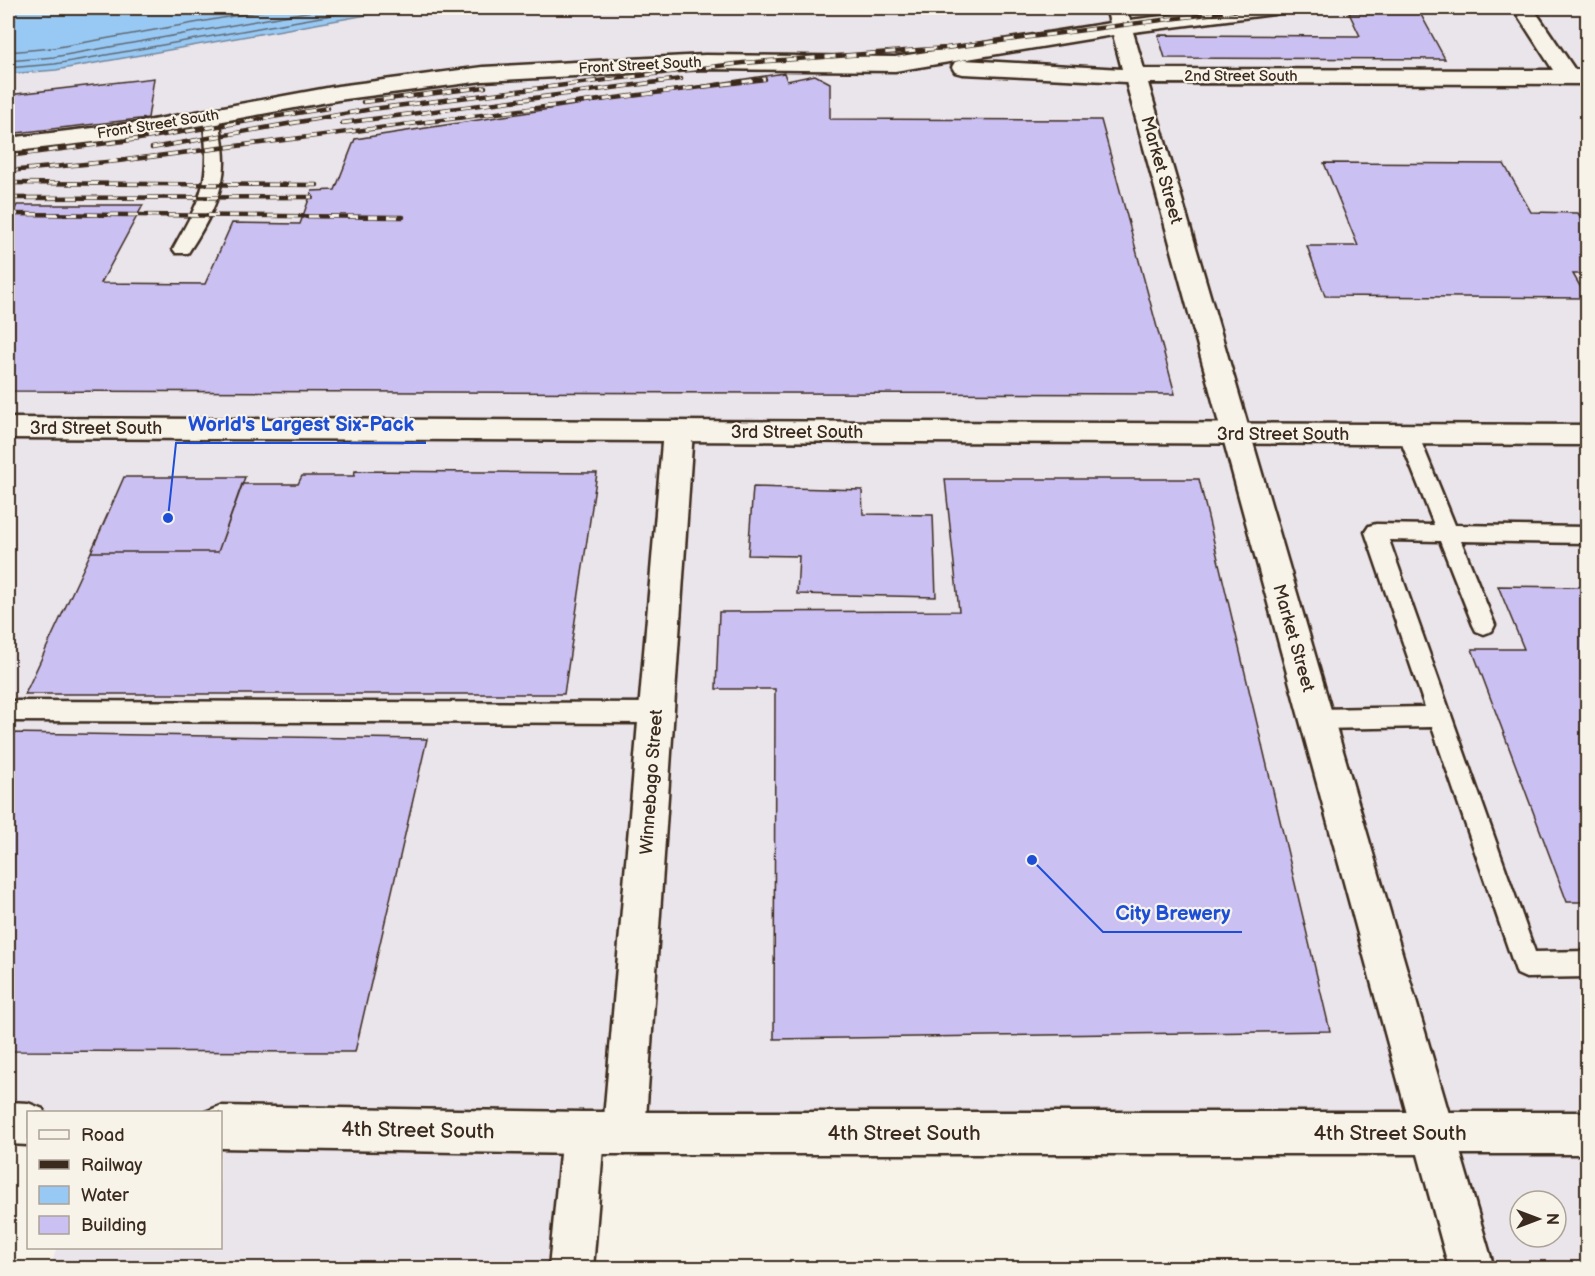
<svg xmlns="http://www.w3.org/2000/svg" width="1595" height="1276" viewBox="0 0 1595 1276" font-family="'Balsamiq Sans',sans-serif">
	<rect width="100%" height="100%" fill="#f7f3e8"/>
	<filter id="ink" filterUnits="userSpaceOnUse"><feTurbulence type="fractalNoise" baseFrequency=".0167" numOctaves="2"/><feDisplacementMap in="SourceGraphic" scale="12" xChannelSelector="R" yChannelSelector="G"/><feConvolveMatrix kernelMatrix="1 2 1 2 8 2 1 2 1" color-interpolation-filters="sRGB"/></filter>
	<g filter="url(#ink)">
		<path fill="#eae4eb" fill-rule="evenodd" d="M406,8H1587V1268H1472L1433,1133H583L571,1268H50L57,1248H220V1112H28V1124L8,1123V74L56,70ZM1520,1201H1556V1237H1520Z"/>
		<path fill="#98c9f4" stroke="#73899e" stroke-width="1.5" d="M8,8H406L56,70L8,74Z"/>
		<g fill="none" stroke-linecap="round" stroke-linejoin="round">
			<path stroke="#606a74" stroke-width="1.5" d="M8,52L53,48L278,8
				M8,61L54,57L329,8
				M8,68L55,64L372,8"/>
		</g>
		<path fill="#cbc0f2" stroke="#3b2a1e" stroke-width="1.5" d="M1349,13H1420L1445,59L1165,58L1158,35L1360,36Z
			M784,73L787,81L815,75L830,83V119L1101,120L1175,394L8,391V223L17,205H143L101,283L205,284L232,223L300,224L312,191L335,190L355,139Z
			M154,78L148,118L8,134V95Z
			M1324,163L1504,164L1531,212L1578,213L1588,229V274H1573L1587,298L1325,296L1307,246H1358Z
			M355,471L597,473L564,694H25L91,552H218L242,484H298L302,476H354Z
			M124,477H245L218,552H91Z
			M945,479H1199L1330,1031L774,1039L775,689H716L719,612L959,611Z
			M753,487L862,490L863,514L933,515L936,597L797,594L799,556L748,555Z
			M1498,586L1588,587V902H1567L1472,649H1524Z
			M8,733L427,739L355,1052L8,1051Z"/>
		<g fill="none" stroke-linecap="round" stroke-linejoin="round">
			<defs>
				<path id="service" d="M211,111L219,116C221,131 224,147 224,162C224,194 205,227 188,253H176L173,249C204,193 211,181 203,116Z
					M1408,427L1415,429L1418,434L1455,525L1588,527V543L1461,541L1495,625L1492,631L1484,634L1476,631L1473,625L1440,541L1389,540L1535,952L1588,951V977L1526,978L1517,974L1432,727L1317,729L1309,726L1305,719L1309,712L1317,709L1425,707L1365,532L1369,526L1376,524L1434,525L1398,434L1401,429Z
					M8,701L656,703L664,706L668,713L664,720L656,723L8,721Z"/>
				<path id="minor" d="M1106,8H1126L1130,20L1227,8H1284L1281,12L1274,14L1133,32L1144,69L1553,70L1513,8H1533L1575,70H1588V84L1148,83L1494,1268H1449L1126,82L963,74L955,72L952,67L955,62L963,60L1122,69L1113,35L895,71L705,69L483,81L338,100L136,137L8,152V138L136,123L338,86L483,67L705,55L895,57L1110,23Z
					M678,421L688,424L693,431L645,1133L639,1148L624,1154L609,1148L604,1136L593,1268H549L562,1133L568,1118L583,1112L598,1118L603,1130L663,431L668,424Z"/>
				<path id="trunk" d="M8,418L1588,425V445L8,438Z
					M8,1102L28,1103L43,1109L44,1112H28V1145L8,1144Z
					M220,1106L583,1112H1588V1154H583L220,1148V1112H205Z"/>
			</defs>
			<use href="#service" stroke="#3b2a1e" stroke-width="5"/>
			<use href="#minor" stroke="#3b2a1e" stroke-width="5"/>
			<use href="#trunk" stroke="#3b2a1e" stroke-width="5"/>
			<use href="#service" fill="#f7f3e8" fill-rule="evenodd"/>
			<use href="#minor" fill="#f7f3e8" fill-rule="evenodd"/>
			<use href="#trunk" fill="#f7f3e8" fill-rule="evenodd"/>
			<defs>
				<path id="rail" d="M363,102L485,87
					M342,123L681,79
					M152,148L372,109L743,63L946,48L1255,8
					M8,156L139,139L328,108
					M8,171L118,161L765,79
					M8,183L317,185
					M8,198L312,197
					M8,214L403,217"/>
			</defs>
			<use href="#rail" stroke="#3b2a1e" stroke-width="4.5"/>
			<use href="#rail" stroke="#f7f3e8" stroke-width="3" stroke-dasharray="10" stroke-linecap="butt"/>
		</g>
	</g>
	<g text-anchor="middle" stroke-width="4.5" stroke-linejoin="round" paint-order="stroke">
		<g font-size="15" fill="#3b2a1e" stroke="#f7f3e8">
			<text transform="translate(640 65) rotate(-3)" y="5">Front Street South</text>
			<text x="1241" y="81">2nd Street South</text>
			<text transform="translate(158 124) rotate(-9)" y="5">Front Street South</text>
		</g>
		<g font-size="18" fill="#3b2a1e" stroke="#f7f3e8">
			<text transform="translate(1162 170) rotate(74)" y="6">Market Street</text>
			<text x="96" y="434">3rd Street South</text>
			<text x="797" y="438">3rd Street South</text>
			<text x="1283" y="440">3rd Street South</text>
			<text transform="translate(1294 638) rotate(74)" y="6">Market Street</text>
			<text transform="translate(651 782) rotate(-86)" y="6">Winnebago Street</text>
		</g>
		<g font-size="21" fill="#3b2a1e" stroke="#f7f3e8">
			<text transform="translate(418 1130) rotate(1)" y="7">4th Street South</text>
			<text x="904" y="1140">4th Street South</text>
			<text x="1390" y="1140">4th Street South</text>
		</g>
	</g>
	<path fill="none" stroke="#1d4ed8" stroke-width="2" d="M168 518L176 443H426M1032 860L1103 932H1242"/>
	<g fill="#1d4ed8" stroke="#f7f3e8" stroke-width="2">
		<circle cx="168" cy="518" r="6"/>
		<circle cx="1032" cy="860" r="6"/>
	</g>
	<g font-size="20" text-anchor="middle" font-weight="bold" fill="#1d4ed8" stroke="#f7f3e8" stroke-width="4.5" stroke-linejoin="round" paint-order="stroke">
		<text x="301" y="431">World's Largest Six-Pack</text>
		<text x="1173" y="920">City Brewery</text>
	</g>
	<rect width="1595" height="1276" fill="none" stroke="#f7f3e8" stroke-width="30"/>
	<rect x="15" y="15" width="1565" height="1246" fill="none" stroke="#3b2a1e" stroke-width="2" filter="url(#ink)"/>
	<rect x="27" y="1111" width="195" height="138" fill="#f7f3e8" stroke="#aca397" stroke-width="1.5"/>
	<rect x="39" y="1130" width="30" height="9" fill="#f7f3e8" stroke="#aca397" stroke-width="1.5"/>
	<text x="81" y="1141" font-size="18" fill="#3b2a1e">Road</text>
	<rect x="39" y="1160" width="30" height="9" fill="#3b2a1e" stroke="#aca397" stroke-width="1.5"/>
	<text x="81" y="1171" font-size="18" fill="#3b2a1e">Railway</text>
	<rect x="39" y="1186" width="30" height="18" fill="#98c9f4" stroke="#aca397" stroke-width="1.5"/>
	<text x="81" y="1201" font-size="18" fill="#3b2a1e">Water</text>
	<rect x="39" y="1216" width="30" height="18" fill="#cbc0f2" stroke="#aca397" stroke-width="1.5"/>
	<text x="81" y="1231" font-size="18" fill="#3b2a1e">Building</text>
	<g transform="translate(1538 1219) rotate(90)"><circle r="28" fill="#f7f3e8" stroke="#aca397" stroke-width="1.5"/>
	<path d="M0-4.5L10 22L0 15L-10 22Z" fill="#3b2a1e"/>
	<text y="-9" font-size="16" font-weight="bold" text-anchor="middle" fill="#3b2a1e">N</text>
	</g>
</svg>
